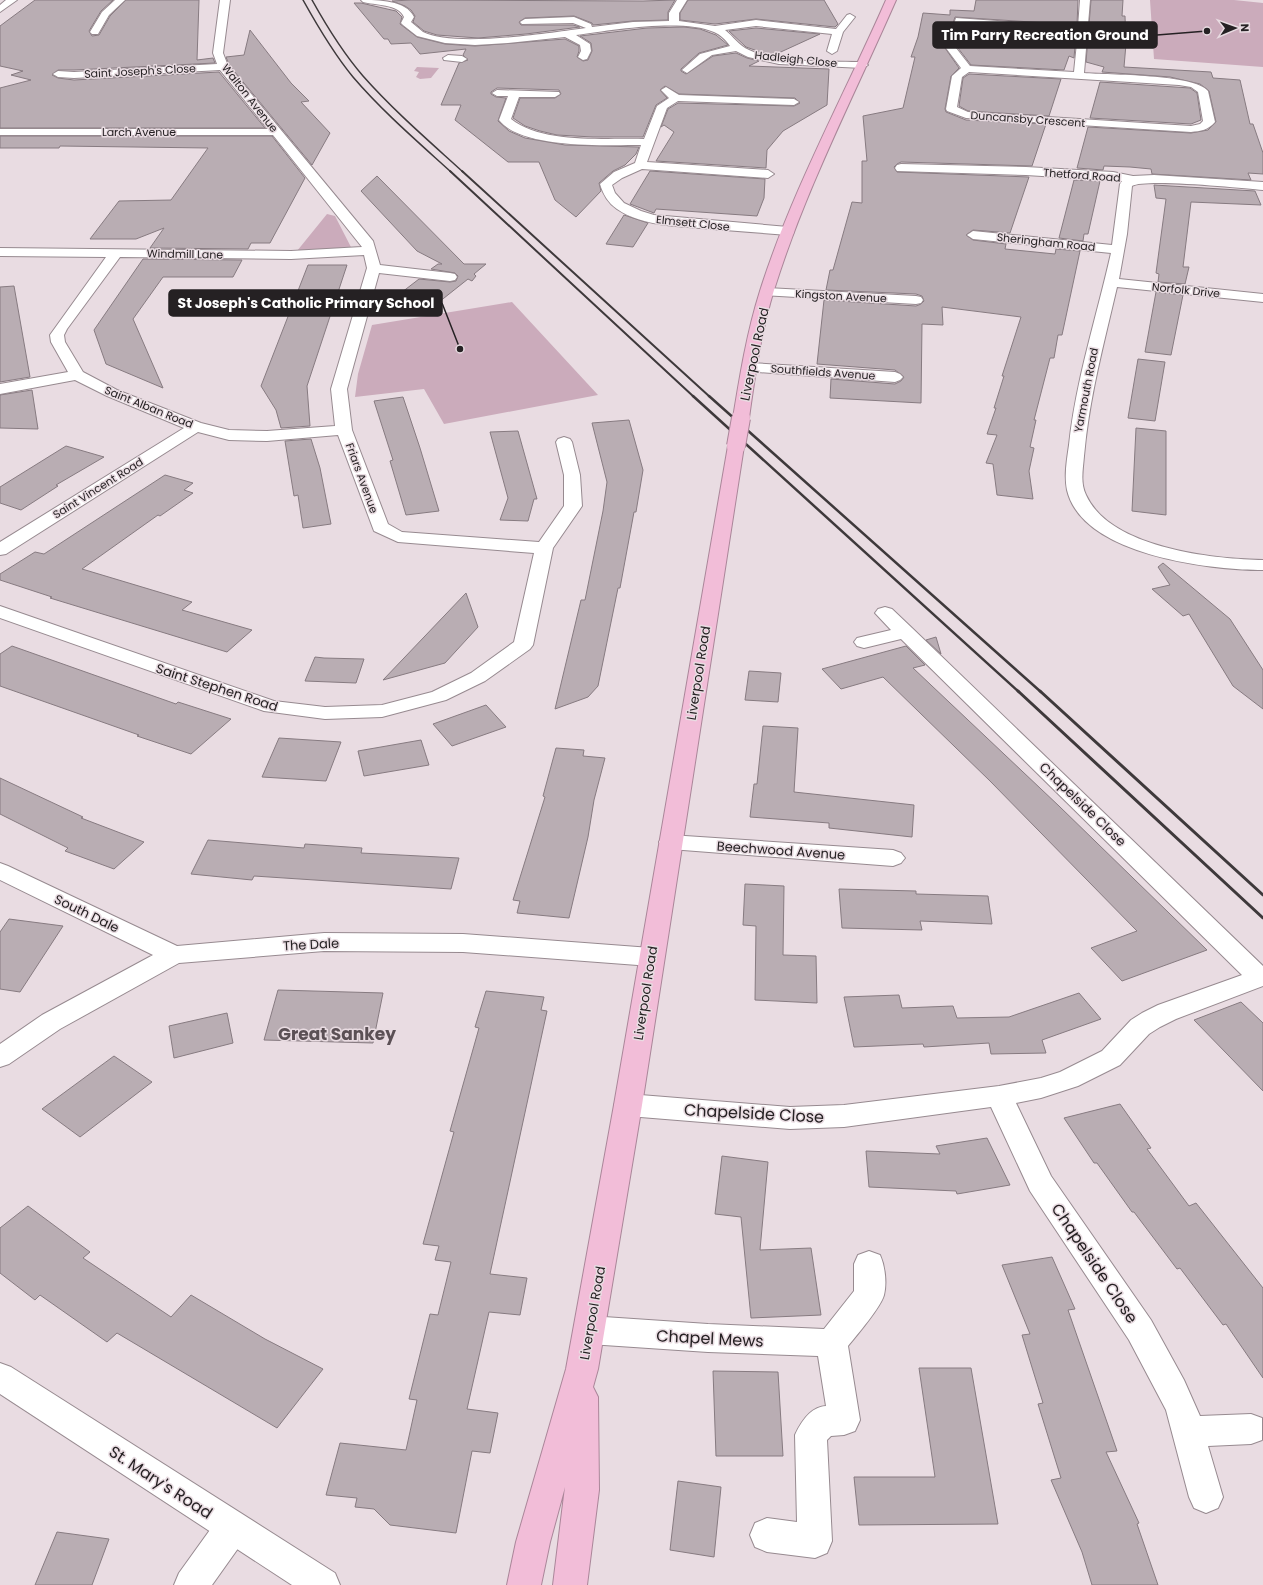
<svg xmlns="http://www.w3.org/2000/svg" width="1263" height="1585" viewBox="0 0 1263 1585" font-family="Poppins,sans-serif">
	<rect width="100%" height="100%" fill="#e9dce2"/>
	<path fill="#cbabbb" d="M1150,0H1234L1263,3V67L1154,59Z
		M417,67L439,68L431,78L420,79L416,77L419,72L414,71Z
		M327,214L335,216L353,251H297Z
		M512,302L598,395L444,424L424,389L355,397L358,374L372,325Z"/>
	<path fill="#b9adb3" stroke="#877b81" d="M35,0H113L101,11L89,31L92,36L99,35L110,16L126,0H199L197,60L213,58L215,63L74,70H58L52,75L58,78L74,80L219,72L265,128H0V88L31,80L11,75L23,71L0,66V26Z
		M411,0L643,1L675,0L668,12V20L633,21L593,25L592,23L574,16L525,18L519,22L521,25H573L580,27L526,34L478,38L437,35L424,31L413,22L415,16L411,10L405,6L392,1Z
		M688,0H824L838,24L835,27L756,19L715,24L680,20V13Z
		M976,0H1078L1077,25L955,17L945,48L959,68L951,76L945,109L946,112L966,120L1046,124L1032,166L901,162L897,164L894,167L897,172L1029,177L1010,233L973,230L966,235L973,240L1006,244L1005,249L1055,254L1056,249L1080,251L1062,335H1058L1054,358H1050L1034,420H1036L1030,447L1034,448L1029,471L1033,499L997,495L993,464L986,463L997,435L987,434L996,408H994L1004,376H1002L1021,317L942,307L943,325L922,324L921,403L830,398L831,379L895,384L901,381L904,377L895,370L817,364L824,300L916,306L921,304L924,301L922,296L916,294L826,290L830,270H833L852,202L862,203V161H867L863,116L903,108L915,57H911L918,37L923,13L950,15V10L974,11Z
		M1091,0H1123L1122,16H1125L1126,44L1124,67L1211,72L1213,78L1240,80L1250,124H1253L1263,153V174L1248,173L1251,180L1152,174L1151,169L1130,167L1104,166L1103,170L1077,168L1088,127L1191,133L1208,130L1216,122L1209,91L1200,84L1170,77L1102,72L1104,67L1086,62Z
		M354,3H361L396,11L402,17L400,24L417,37L445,44L475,46L565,39L579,46V51L577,57L583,61L588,60L592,51L591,43L580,36L647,28L684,27L700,29L716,35L728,45L699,53L681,69V71L686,74L713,56L736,53L747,58L759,61L749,66L829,69L827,105L783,131L767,150L766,168L656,161L674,132L664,125L661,127L668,109L678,103L794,106L800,103L795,98L679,94L665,86L660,90L667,98L656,105L643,137H593L557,135L540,131L525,126L513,118L520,98H555L561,94L559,90L497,88L491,92V94L496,97L506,98L498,121L509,131L525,138L565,145L639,147L636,154L625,165L613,171L599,183L601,191L576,217L555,200L539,162H508L455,120L461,105H441L459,63L468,60L463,55L466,49L420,54L411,43L391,44L388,39H384Z
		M963,27L1076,34L1074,58L1069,56L1064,70L971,65L958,48Z
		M756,28L820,34L772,56L746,47L729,31Z
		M250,30L291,83L309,101L301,102L330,133L312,165L229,65L226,57L244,55Z
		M969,74L1061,79L1049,116L968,111L959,106L963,78Z
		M1100,82L1190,88L1197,93L1201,120L1191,124L1090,118Z
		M0,136H272L305,178L270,243H251L248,249L150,248L164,228L136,239H90L119,201L171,200L208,148L60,146L59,148H0Z
		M650,171L765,179L764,198L757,216L656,209L654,213L630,204Z
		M377,176L464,264H486L474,274L476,276L472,281L468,279L434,306L393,299L419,279L450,282L456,281L458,276L455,273L431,269L438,264H442L417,251L361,191Z
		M1074,180L1100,181L1088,234H1084L1083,241L1059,238Z
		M1154,185L1255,191L1261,205L1191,202L1183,267H1189L1185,284L1158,282L1159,274L1156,273L1166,199L1156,198Z
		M624,215L648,223L633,247L606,244Z
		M143,259L242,260L233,277H163L133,319L163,388L106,364L94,330Z
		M308,265H347L307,386L310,426L281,428L276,410L261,386Z
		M14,286L30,377L0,382V287Z
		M1156,292L1183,295L1171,355L1145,352Z
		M1138,359L1165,362L1155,421L1128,418Z
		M32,390L38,429L0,428V395Z
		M403,397L420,448L439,511L406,515L390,461L393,460L374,401Z
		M629,420L643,470L636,512H634L620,588H618L598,686L588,697L555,709L581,600H585L603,511L607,482L592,423Z
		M1136,428L1166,431V515L1132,511Z
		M518,431L537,499H534L528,521L500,520L508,498L490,432Z
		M311,439L320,468L331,524L303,528L298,495L294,496L285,441Z
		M66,446L104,457L56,485L58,486L21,510L0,503V487Z
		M165,475L193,483L184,490L193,493L160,516L158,515L82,569L192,602L182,610L252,630L227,652L50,598L52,597L0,580V574L35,552L44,554Z
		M1163,563L1230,619L1263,670V709L1233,686L1189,614L1183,616L1152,589L1170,585L1158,567Z
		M466,593L478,627L445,663L383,680Z
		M936,637L941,654L926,640Z
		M12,646L176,704L178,702L231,719L191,754L137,736L139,735L0,686V654Z
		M906,646L925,665L913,668L1059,806L1207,950L1122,981L1091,948L1137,931L990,781L883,677L841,689L822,669Z
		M315,657L324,658L364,659L356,683L305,681Z
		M749,671L781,673L778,702L745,700Z
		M486,705L506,727L452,746L433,724Z
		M763,726L798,728L794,792L914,805L912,837L829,828V823L750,817L754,784H757Z
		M279,738L341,742L326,781L262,777Z
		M421,740L429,765L364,776L358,751Z
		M556,748L584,750L583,756L605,758L594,800L588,837L569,918L517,913L520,901L513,900L545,797L543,796Z
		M0,778L83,817L81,818L144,842L114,869L65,851L68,848L0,814Z
		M208,840L304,848L305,844L362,848L361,853L459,858L451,889L254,876L252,880L191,874Z
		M745,884L784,886L783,955L816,956L817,1003L755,1000L756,926L743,925Z
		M839,889L916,891V894L988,896L992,924L920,921L922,930L842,928Z
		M9,919L63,926L20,992L0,989V932Z
		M278,990L383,993L373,1043L264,1040Z
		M486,991L544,997L541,1010L547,1011L490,1274L527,1278L520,1315L489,1312L467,1409L498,1413L490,1453L472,1451L456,1533L390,1525L374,1509L355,1507L357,1498L326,1495L340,1443L406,1450L417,1400L409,1399L430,1314L438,1315L451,1262L435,1260L439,1246L423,1244L454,1132L450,1131L479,1028L475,1027Z
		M1079,993L1101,1019L1042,1040L1046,1053L991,1054L989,1043L924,1047L923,1044L854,1047L844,997L899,995L902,1008L953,1006L957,1018L1009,1017Z
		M1241,1002L1263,1023V1091L1194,1020Z
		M227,1013L233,1043L174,1058L169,1026Z
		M114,1056L152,1082L80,1137L42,1109Z
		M1120,1104L1151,1148L1147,1149L1189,1206L1196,1203L1263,1288V1378L1226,1324L1223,1325L1180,1268L1177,1269L1134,1212H1132L1097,1163H1094L1064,1118Z
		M987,1138L1010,1185L957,1194L956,1191L869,1187L866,1151L940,1154L936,1146Z
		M722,1156L768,1162L760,1250L811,1248L821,1315L751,1318L741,1217L715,1214Z
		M28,1206L90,1252L83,1258L171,1317L191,1295L265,1339L323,1369L277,1428L117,1333L107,1342L40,1295L35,1300L0,1273V1228Z
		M1052,1257L1075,1309L1068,1310L1117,1451L1106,1452L1139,1523L1137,1524L1158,1585H1092L1082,1552L1051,1480L1061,1478L1038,1404L1043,1403L1022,1335L1030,1334L1002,1265Z
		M919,1368H971L998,1524L859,1525L854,1477H935Z
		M713,1371L778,1372L783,1456H716Z
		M678,1481L721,1487L714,1557L670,1550Z
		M57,1532L109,1539L92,1585H35Z"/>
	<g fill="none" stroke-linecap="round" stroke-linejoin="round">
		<defs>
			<path id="street" d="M6,0H17L0,12V5Z
				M115,0H125L109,15L98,34H92L90,32L102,12Z
				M220,0H230L223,53L228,66L373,241L380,265L450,273L455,274L457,277L455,280L450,281L379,273L347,389L352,430L388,524L402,532L539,542L564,506V475L556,442L558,439L564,437L570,439L572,442L580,475L582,506L553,548L533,645L530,649L485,681L446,700L382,717L325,719L264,711L0,618V606L274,701L325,707L382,705L432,692L471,673L514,642L534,553L398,542L374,531L338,435L267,441L229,440L198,432L6,554L0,555V542L184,428L107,396L75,380L0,394V384L68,372L51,342L50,335L106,257L0,256V248L291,251L362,247L273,135H0V129H268L220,70L74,78L58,77L53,74L58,71L74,72L217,64L213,53ZM364,255L367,268L331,389L335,426L267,431L229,430L201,423L117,390L83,372L65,342L64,335L67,329L120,257L291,259Z
				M361,0C378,0 406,0 414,17L411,22C415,25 419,29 423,32C453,48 550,33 586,28L573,23L522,24L520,22L525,19L574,17L591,24L592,27L633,22L669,21V13L677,0H687L679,13V21L715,26L756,20L836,29L847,15L850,14L855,17L843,32L837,51L832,54L827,51L832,34L756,26L725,30C733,36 739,46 749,50C777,64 831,61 863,62L868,65L863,68L779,64L748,57L736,51L712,55L687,73L682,70L700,54L730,46C726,40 721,35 714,32C683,18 611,30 576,35L590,44L591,51L587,59L583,60L578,57L581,51L580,45L565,37L508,43L475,45L445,43L417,36L403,25L401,23L404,17C399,4 374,5 363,2Z
				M1080,0H1090L1084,73C1108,75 1195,74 1208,91L1215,122C1208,130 1201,131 1191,132L966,118L947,111L946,109L952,76L961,68L946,48L956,18L1078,27ZM962,25L1078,33L1074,72L970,66L956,48ZM969,72L1179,85L1191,87L1198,92L1203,121L1200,124L1191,126L968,112L957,107L962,77Z
				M448,55L462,56L467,59L462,62L444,60L443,58Z
				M666,87L679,95L794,99L799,102L794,105L678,101L667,108L647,162L768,170L774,174L768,178L642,169L622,178L612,185L615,193L624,203L641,211L654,215L788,227L794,231L793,234L788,235C763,233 737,231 712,229C681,226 643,227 617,209C608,203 603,194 600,184L614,172L635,163L641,145C607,145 521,149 499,120L508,96H497L492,93L497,90L559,92L560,94L555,97H519L511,119C542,144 605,138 644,139L657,106L669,98L661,90Z
				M901,164L1026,167L1113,172L1133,176L1154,175L1263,182V190C1241,188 1145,178 1132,186L1127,234L1119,279L1263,294V302L1117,287C1104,343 1089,398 1084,456C1083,469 1080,483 1086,495C1110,548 1212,559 1263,560V570C1209,570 1082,555 1067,490C1064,475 1067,459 1069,445C1076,379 1097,316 1111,253L973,239L967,235L973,231L1112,245L1120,184L1122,181L1026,175L897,171L895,168L897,165Z
				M767,288L916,296L921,297L923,300L921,303L916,304L762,295L760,292L762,289Z
				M750,363L895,372L900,374L903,377L900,380L895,382L745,371L742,368L745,365Z
				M885,607L892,609L912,628L1263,966V986L1176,1019L1160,1027L1149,1034L1120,1065L1078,1086L1041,1098L1016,1103L1051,1176L1151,1320L1184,1380L1200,1416L1251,1414L1262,1418V1440L1251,1444L1208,1446L1223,1497L1218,1508L1206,1513L1194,1508L1189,1497L1166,1410L1129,1340L1030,1191L991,1107L844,1127L790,1129L628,1116L618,1112L614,1105L618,1098L628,1094L790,1107L844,1105L999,1086L1041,1078L1060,1072L1102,1051L1131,1020L1142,1013L1158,1005L1242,975L901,639L864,648L857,646L854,642L857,638L891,630L875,613L878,609Z
				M670,835L893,850L901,853L905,858L901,863L893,866L670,849L662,847L659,842L662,837Z
				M0,863L8,866L177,946L324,933L463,934L651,948L660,951L663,957L660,963L651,966L463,952L324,951L179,963L60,1029L9,1064L0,1067V1044L42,1015L153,955L0,880Z
				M869,1251L880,1255C885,1266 887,1283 884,1295C881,1307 857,1335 848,1346L860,1420L855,1431L844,1435L831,1436L827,1440L832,1541L827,1553L815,1558L767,1552L755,1547L750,1535L755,1523L767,1518L797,1522L795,1435C801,1422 810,1407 826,1406L818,1356L708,1352L589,1344L578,1340L574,1330L578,1320L589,1316L708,1324L824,1329L854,1291V1264L858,1255Z
				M232,1511L244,1516L249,1528L244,1540L212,1585H174L179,1573L220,1516Z"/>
			<path id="secondary" d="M0,1363L11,1367L335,1573L340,1585H292L0,1394Z"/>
			<path id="highway" d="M886,0H896C854,96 805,190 774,290C761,332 755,375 749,418L747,421H735L733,418C740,375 747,332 760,291C792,190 844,96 886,0Z
				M736,441L742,443L744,446L642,1105L598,1369L593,1387L598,1397L599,1490L587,1585H553L565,1487L550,1542L541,1585H507L516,1542L566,1369L614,1105L728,446L730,443Z"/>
		</defs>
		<use href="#street" stroke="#978a90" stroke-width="2"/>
		<use href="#secondary" stroke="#978a90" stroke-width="2"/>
		<use href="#highway" stroke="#aa8699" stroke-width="2"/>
		<use href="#street" fill="#fff" fill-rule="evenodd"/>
		<use href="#secondary" fill="#fff" fill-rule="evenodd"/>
		<use href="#highway" fill="#f2bdd8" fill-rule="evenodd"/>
		<path stroke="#3e393b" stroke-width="1.5" d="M303,0C318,27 333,53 353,77C382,111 418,142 451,172
			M312,0C327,27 343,53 363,76C394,111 429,141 463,172"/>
		<path stroke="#3e393b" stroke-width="2" d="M450,171L694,397
			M462,171L710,397"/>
		<path stroke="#3e393b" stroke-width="2.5" d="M693,396L1019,692
			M709,396L1041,692"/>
		<path stroke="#3e393b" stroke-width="3" d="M1018,691L1263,918
			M1040,691L1263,895"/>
		<defs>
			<path id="highway-bridge" d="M736,446L741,418"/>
		</defs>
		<use href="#highway-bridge" stroke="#aa8699" stroke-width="20" stroke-linecap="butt"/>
		<use href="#highway-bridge" stroke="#f2bdd8" stroke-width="18"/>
	</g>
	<g text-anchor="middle" stroke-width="3" stroke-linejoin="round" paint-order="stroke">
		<g font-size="11" fill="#252123" stroke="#e9dce2">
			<text transform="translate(796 59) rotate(6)" y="4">Hadleigh Close</text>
			<text transform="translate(140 71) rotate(-3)" y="4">Saint Joseph's Close</text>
			<text transform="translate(250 98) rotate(52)" y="4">Walton Avenue</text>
			<text transform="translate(1028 119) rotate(4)" y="4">Duncansby Crescent</text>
			<text x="139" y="136">Larch Avenue</text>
			<text transform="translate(1082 175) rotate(4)" y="4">Thetford Road</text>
			<text transform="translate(693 223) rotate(6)" y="4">Elmsett Close</text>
			<text transform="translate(1046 242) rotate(6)" y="4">Sheringham Road</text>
			<text transform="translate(185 254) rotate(1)" y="4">Windmill Lane</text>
			<text transform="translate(1186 290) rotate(6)" y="4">Norfolk Drive</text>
			<text transform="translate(841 296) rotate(3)" y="4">Kingston Avenue</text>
			<text transform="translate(823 372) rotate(4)" y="4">Southfields Avenue</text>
			<text transform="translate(1086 390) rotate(-79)" y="4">Yarmouth Road</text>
			<text transform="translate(149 407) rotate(22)" y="4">Saint Alban Road</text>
			<text transform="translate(362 478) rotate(70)" y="4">Friars Avenue</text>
			<text transform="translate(98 488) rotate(-32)" y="4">Saint Vincent Road</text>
		</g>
		<g font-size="13" fill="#252123" stroke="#e9dce2">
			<text transform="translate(754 354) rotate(-78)" y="5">Liverpool Road</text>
			<text transform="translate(698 673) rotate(-81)" y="5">Liverpool Road</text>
			<text transform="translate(217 687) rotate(18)" y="5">Saint Stephen Road</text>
			<text transform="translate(1083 804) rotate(44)" y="5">Chapelside Close</text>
			<text transform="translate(781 850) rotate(4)" y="5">Beechwood Avenue</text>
			<text transform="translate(87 913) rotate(26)" y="5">South Dale</text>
			<text transform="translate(311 944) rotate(-3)" y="5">The Dale</text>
			<text transform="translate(645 993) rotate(-81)" y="5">Liverpool Road</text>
			<text transform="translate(592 1313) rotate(-80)" y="5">Liverpool Road</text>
		</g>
		<g font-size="16" fill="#252123" stroke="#e9dce2">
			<text transform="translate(754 1113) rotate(3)" y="6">Chapelside Close</text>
			<text transform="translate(1095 1263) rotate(56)" y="6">Chapelside Close</text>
			<text transform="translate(710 1338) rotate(3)" y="6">Chapel Mews</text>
			<text transform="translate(161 1482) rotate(33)" y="6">St. Mary's Road</text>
		</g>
		<g font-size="17" font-weight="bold" fill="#5b5055" stroke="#e9dce2">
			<text x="337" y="1040">Great Sankey</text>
		</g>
	</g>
	<path fill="none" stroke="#252123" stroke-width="1.5" d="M1207 31L1157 35M460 349L442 303"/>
	<g fill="#252123" stroke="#e9dce2" stroke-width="1.5">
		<circle cx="1207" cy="31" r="4"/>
		<circle cx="460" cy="349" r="4"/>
	</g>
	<g fill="#252123" stroke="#252123" stroke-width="1.5">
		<rect x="933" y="22" width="224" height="26" rx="4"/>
		<rect x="169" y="290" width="273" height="26" rx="4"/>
	</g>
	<g font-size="14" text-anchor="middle" font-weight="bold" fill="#fff">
		<text x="1045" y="40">Tim Parry Recreation Ground</text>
		<text x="306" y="308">St Joseph's Catholic Primary School</text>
	</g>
	<g transform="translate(1235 28) rotate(88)" stroke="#e9dce2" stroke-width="3" paint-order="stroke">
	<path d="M0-3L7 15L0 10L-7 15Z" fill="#252123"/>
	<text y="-6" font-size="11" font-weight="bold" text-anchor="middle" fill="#252123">N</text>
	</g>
</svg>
